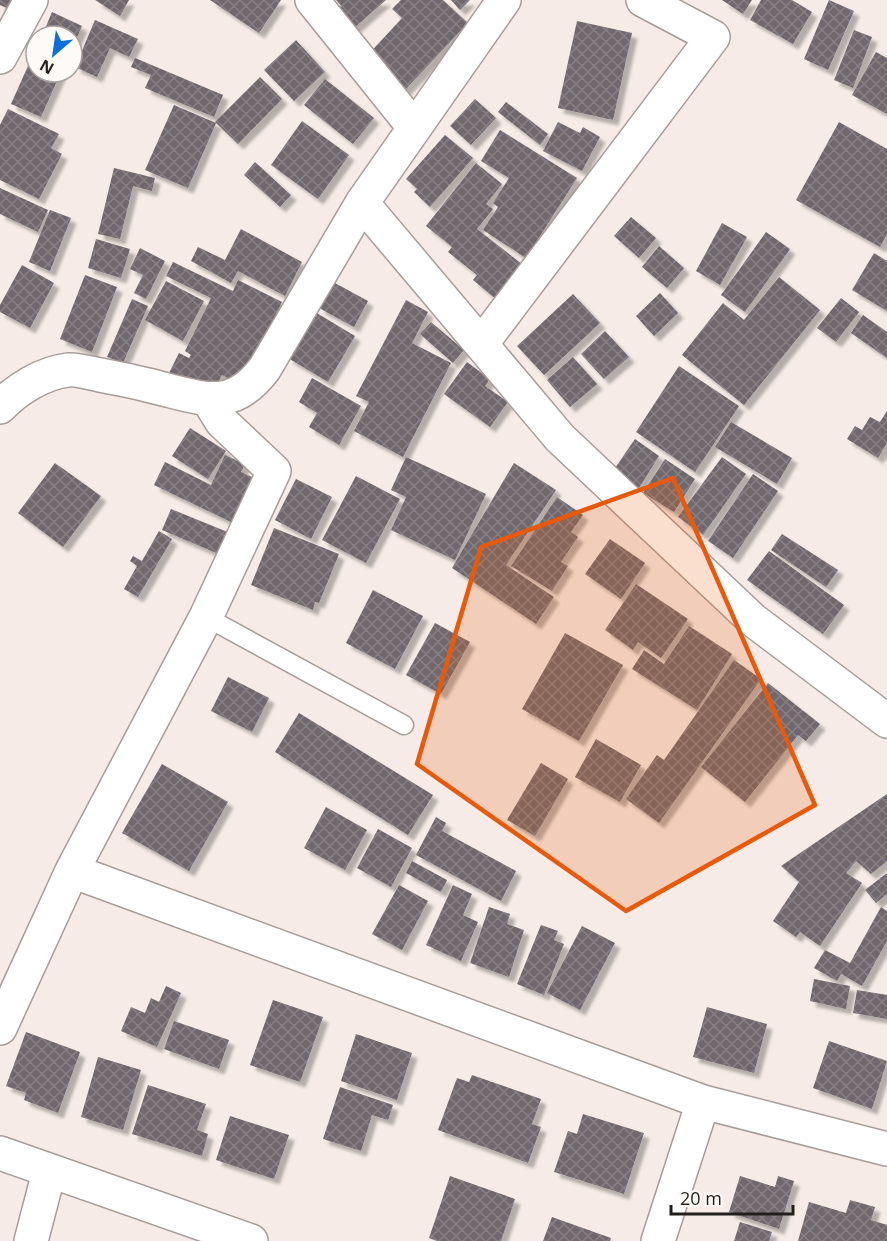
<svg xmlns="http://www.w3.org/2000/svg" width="887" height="1241" viewBox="0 0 887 1241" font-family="'Open Sans',sans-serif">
	<defs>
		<pattern id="building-cross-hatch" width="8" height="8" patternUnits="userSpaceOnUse" patternTransform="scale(1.5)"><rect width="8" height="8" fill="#70676d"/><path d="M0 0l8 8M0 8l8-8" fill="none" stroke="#878084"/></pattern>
		<filter id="shadow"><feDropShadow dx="5.5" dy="5.5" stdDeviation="1.5" flood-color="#0004"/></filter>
	</defs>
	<rect width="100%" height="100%" fill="#f6ebe6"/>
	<path fill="url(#building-cross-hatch)" filter="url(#shadow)" d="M0,0H21L15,12L0,5Z
		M95,0H129L120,16Z
		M210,0H281L259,33Z
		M336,0H386L353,29L336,10L341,6Z
		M401,0H443L468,23L403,92L366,57L402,18L392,9Z
		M451,0H470L460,10Z
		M722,0H752L743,14Z
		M761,0H792L812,12L793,44L750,20Z
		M829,0L854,11L828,70L804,59Z
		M52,12L82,26L72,49V36H42Z
		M95,20L138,39L129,57L110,48L97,77L75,67Z
		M577,21L632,33L613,120L558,108Z
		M854,30L872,37L853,88L834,80Z
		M296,40L325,72L294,101L264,70Z
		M36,48V72H61L41,117L11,104Z
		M876,52L887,58V114L852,95Z
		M135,58L223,95L214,117L145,88L151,75L131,67Z
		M260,77L282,99L238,144L215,122Z
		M325,79L374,118L353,144L304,105Z
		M475,99L496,118L471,145L450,126Z
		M506,102L548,134L540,145L498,112Z
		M174,105L216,123L188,188L145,170Z
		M8,109L59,134L51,148L62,154L39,199L0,180V125Z
		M302,121L349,155L318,199L271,165Z
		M558,122L580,133L583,127L600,137L582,171L543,151Z
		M839,122L887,149V234L880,247L796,200Z
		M500,130L577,178L526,258L483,230L498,207L493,203L509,178L481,161Z
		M445,135L473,158L430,207L414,192L417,189L406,179Z
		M255,162L291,195L280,207L244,175Z
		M476,163L502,184L486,204L493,209L477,229L523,265L496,299L473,280L477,275L448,252L452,247L426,226Z
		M114,168L155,178L152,191L133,186L120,239L98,234Z
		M0,188L48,210L38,232L0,214Z
		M50,210L71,218L50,271L29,262Z
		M631,217L656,238L639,258L614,236Z
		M722,223L747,237L720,285L696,271Z
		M241,229L302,262L285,296L238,271L231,283L191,261L198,247L225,260Z
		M766,232L790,249L745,312L721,295Z
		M96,239L130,249L121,278L88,268Z
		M659,246L684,268L667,288L642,267Z
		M140,248L165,261L146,299L134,293L143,275L130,269Z
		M874,253L887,261V311L852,290Z
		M173,262L233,291L238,280L282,302L245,379L235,374L232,380L222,375L214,390L168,375L179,353L189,358L191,355L185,351L211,298L166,276Z
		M22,265L54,283L30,328L0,312V305Z
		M85,275L117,287L92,352L60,339Z
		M779,277L820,310L744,405L682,355L723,303L744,320Z
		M166,281L204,301L183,341L145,320Z
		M333,282L368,301L354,327L319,308Z
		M660,293L678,313L654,336L636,316Z
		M573,294L600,323L544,375L517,346Z
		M841,298L859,312L836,342L817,328Z
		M132,299L148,306L123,363L107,357Z
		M406,300L428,312L412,343L451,363L403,457L354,431L369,402L356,396Z
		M315,312L355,336L328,382L288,358Z
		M863,315L887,332V358L851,333Z
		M431,322L464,350L453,363L420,334Z
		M605,331L629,357L604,379L581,354Z
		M573,357L597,384L570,407L547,380Z
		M467,362L490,379L485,386L508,402L490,427L444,394Z
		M679,366L739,406L695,472L636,432Z
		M312,378L361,406L339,445L309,427L317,413L299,402Z
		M887,411V443L878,458L847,439L855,426L862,430L870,417L880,422Z
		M731,422L792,458L777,484L715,447Z
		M190,428L226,451L208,479L172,456Z
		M635,439L659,456L639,488L613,471Z
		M225,455L245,464L241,472L254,478L233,523L154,485L165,462L211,485Z
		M406,457L486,494L455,560L391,530L406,497L391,490Z
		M722,457L746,474L703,535L678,517Z
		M665,459L695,479L674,512L643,493Z
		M55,463L101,496L63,547L18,513Z
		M514,463L556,490L506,565L554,597L536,624L452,568Z
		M753,474L778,491L733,558L708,541Z
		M356,476L400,499L366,563L322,540Z
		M296,479L332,497L311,539L275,520Z
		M557,497L583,515L571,532L578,537L561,562L568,566L552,591L511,566Z
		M171,509L230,533L221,555L162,530Z
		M274,528L339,554L319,603L315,602L313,610L251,585Z
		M159,531L172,539L138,597L124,589L137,566L130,561L133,556L142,561Z
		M782,534L838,570L826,587L771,550Z
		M610,539L645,563L621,599L585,574Z
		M769,551L844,605L823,634L747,580Z
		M636,584L688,619L661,658L638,642L633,650L605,630Z
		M373,590L423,616L395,669L346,643Z
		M435,623L470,642L441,694L406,675Z
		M689,626L732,654L697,710L632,669L644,650L664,664Z
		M565,633L623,665L579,741L522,709Z
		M734,660L761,679L659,823L626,799L657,755L664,760Z
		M228,677L269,698L252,732L211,711Z
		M768,683L820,724L806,741L798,735L745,802L701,767Z
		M299,713L433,795L408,835L275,752Z
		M596,739L641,765L620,802L575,777Z
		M541,763L568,779L535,836L507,820Z
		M162,764L228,802L189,871L122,833Z
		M887,794V861L871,874L856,861L846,873L862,883L820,946L800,932L796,937L773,921L799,882L781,866Z
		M326,807L367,830L345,870L304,848Z
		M436,817L446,823L442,831L516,871L501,901L416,855Z
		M378,829L412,848L391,887L357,868Z
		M412,861L447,880L441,892L406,873Z
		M887,873V894L876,903L865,890Z
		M399,885L428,901L402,950L372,934Z
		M453,885L472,894L463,915L478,922L461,961L426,945Z
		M489,907L510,914L507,924L524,930L509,977L470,963Z
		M881,907L887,911V941L862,986L841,974L837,981L814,968L825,950L850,963Z
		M541,925L558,931L554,940L564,944L544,995L517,984Z
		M582,926L615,943L580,1010L547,993Z
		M814,979L850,986L846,1009L810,1001Z
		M166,986L181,993L157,1047L121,1031L131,1007L145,1013L151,998L159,1002Z
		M857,990L887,995V1019L853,1013Z
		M273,1000L323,1017L300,1082L250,1065Z
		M707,1007L767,1024L754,1073L693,1057Z
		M174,1021L229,1040L219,1069L164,1049Z
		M26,1032L80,1052L58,1113L24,1100L26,1093L6,1086Z
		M356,1034L412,1053L397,1100L341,1081Z
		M829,1041L887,1061L872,1109L813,1088Z
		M98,1057L141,1070L123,1130L81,1117Z
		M472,1075L541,1099L532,1124L541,1127L528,1163L438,1130L457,1078L469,1082Z
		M148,1085L206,1104L197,1130L208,1134L202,1156L132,1134Z
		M340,1087L393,1105L388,1120L372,1115L361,1151L323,1139Z
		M583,1114L644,1133L624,1194L554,1172L568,1131L577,1134Z
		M230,1116L289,1135L274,1179L216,1160Z
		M450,1176L515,1199L501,1241H437L429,1238Z
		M740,1176L775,1187L778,1176L794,1181L779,1229L729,1212Z
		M850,1200L875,1207L871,1220L887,1225V1241H798L809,1202L846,1213Z
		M552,1217L611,1238L610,1241H543Z
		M740,1222L772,1232L769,1241H734Z"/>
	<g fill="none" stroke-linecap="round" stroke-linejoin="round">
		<defs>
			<path id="lane" d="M206,617L404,725"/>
			<path id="street" d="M312,0L413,126
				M0,57L31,0
				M482,343L713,37L643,0
				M72,871L703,1102L887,1149
				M0,1028L72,871L206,617L274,471L222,422L209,401
				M31,1241L49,1172
				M658,1241L703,1102"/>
			<path id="secondary" d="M362,203L560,438L753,620L887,721
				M0,407C17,389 43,373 68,370C77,369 90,373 100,375C121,379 142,383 163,389C207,400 234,410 265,368L362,203L504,0
				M0,1153L251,1241"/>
		</defs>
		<use href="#lane" stroke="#a69c98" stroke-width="21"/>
		<use href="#street" stroke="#a69c98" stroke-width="36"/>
		<use href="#secondary" stroke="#a69c98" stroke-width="36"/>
		<use href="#lane" stroke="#fff" stroke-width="18"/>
		<use href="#street" stroke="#fff" stroke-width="33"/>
		<use href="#secondary" stroke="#fff" stroke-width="33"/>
	</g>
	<path fill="#e8590c" fill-opacity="0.2" stroke="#e8590c" stroke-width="4.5" stroke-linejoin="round" d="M673,478L815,805L626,911L417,764L481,547Z"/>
	<g transform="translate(54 54) rotate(209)"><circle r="28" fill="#fefaf8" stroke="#a6a2a0" stroke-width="1.5"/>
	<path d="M0-4.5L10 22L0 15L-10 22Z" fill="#0c70d8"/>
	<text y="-9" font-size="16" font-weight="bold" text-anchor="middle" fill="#221e1c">N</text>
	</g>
	<path d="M671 1205v9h122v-9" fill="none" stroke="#221e1c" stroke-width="3"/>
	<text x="680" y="1205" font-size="18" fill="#221e1c" stroke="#fefaf8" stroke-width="4.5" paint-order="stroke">20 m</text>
</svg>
